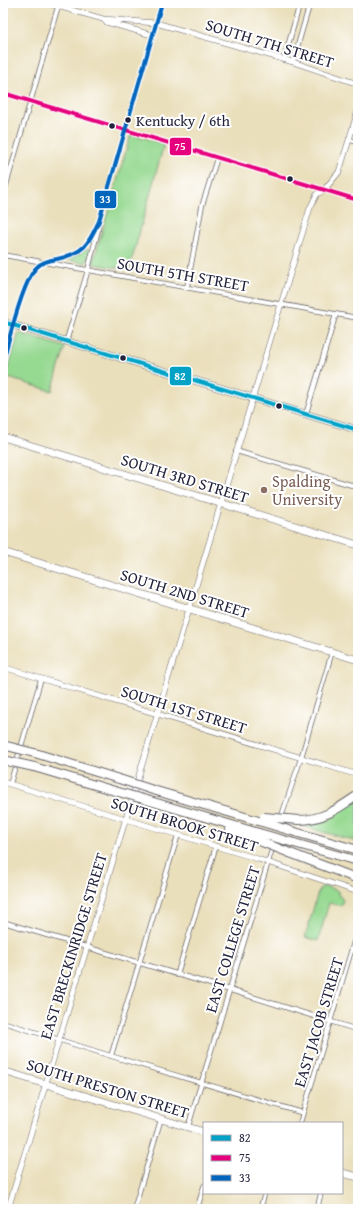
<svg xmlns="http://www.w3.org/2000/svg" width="361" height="1212" viewBox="0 0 361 1212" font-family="'Gentium Book Plus',serif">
	<rect width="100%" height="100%" fill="#fff"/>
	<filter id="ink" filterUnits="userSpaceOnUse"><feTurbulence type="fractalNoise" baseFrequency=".025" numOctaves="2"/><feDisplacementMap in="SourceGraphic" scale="8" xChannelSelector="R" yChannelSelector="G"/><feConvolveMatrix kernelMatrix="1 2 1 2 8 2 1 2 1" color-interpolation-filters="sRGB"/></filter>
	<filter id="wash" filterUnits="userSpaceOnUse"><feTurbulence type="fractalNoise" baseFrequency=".012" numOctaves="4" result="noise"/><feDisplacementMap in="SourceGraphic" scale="16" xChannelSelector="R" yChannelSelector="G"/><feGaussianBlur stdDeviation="0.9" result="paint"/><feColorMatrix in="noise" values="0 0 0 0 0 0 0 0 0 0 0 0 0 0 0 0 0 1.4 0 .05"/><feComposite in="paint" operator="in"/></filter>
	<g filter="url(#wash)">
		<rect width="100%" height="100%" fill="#eadfbb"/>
		<path fill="#96d991" stroke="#5c7e66" d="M131,134L164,144L129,270L94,264L93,262Z
			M86,249L90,251L86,263L67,260L77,255Z
			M19,333L65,347L52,391L5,377Z
			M358,797V842L288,822L300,823Z
			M325,886L338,891V894L343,900L341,906L329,903L318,941L305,937L319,889Z"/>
	</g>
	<g filter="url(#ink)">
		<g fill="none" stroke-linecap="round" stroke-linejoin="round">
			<defs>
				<path id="minor" d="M284,60L300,3
					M293,62L310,3
					M3,93L358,200
					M350,140L358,142
					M3,196L59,3
					M3,255L358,318
					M187,287L202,206L217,158
					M66,342L88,270L98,230L99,223
					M306,414L336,314
					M236,451L358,487
					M10,784L41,679
					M281,818L301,758L332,652
					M3,922L230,990L358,1030
					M177,975L216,846
					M3,1022L111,1056L303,1113
					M111,1056L178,835
					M300,1123L358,928
					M188,1127L273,846
					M134,1209L161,1119
					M197,1209L204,1186
					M260,1209L265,1193
					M317,1209L321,1193"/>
				<path id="tertiary" d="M47,3L103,19L106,22L152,35
					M103,19L156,23L293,62L358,84
					M3,361C9,340 23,280 37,267C42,262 50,260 57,259C84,253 88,245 99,221L162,3
					M3,667L358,775
					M3,782L258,859L358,892
					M8,1209L310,208L317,194L324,190L339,172L358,111"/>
				<path id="secondary" d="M3,322L358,430"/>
				<path id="primary" d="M3,437L358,545
					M3,552L358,660
					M3,1071L204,1132
					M342,1173L358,1177
					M3,1205L16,1209"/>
				<path id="motorway" d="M38,754L119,779
					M34,767L115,791
					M153,790L262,822
					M150,801L259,833
					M299,820C323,820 339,808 358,795
					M230,830L257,840
					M295,832L358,850
					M294,843L358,861
					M290,853L358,879"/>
			</defs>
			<use href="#minor" stroke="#686468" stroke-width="5.5"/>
			<use href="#tertiary" stroke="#686468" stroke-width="6"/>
			<use href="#secondary" stroke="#686468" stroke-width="8"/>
			<use href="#primary" stroke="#686468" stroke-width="8"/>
			<use href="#motorway" stroke="#686468" stroke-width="10"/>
			<use href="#minor" stroke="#fff" stroke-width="4"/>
			<use href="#tertiary" stroke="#fff" stroke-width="5"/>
			<use href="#secondary" stroke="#fff" stroke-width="6"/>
			<use href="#primary" stroke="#fff" stroke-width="7"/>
			<use href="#motorway" stroke="#fff" stroke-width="8"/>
			<defs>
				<path id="motorway-bridge" d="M3,745L38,754
					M3,760L34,767
					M119,779L153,790
					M115,791L150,801
					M264,817L299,820
					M262,822L295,832
					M259,833L294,843
					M257,840L290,853"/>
			</defs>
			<use href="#motorway-bridge" stroke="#686468" stroke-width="10" stroke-linecap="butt"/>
			<use href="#motorway-bridge" stroke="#fff" stroke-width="8"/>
			<defs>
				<path id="bus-1" d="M3,322L358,430"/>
				<path id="bus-2" d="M3,93L358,200"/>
				<path id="bus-3" d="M3,361C9,340 23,280 37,267C42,262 50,260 57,259C84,253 88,245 99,221L162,3"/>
			</defs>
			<use href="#bus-1" stroke="#fff" stroke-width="7"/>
			<use href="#bus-2" stroke="#fff" stroke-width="7"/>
			<use href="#bus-3" stroke="#fff" stroke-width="7"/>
			<use href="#bus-1" stroke="#02a2c7" stroke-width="4"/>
			<use href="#bus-2" stroke="#e5007d" stroke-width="4"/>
			<use href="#bus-3" stroke="#0065bd" stroke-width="4"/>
		</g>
	</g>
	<g fill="#22223b" stroke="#fff" stroke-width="1.5">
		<circle cx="128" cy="120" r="3.5"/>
		<circle cx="112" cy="126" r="3.5"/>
		<circle cx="290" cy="179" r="3.5"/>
		<circle cx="24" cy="328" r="3.5"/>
		<circle cx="123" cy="358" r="3.5"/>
		<circle cx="279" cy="406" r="3.5"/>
	</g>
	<circle fill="#8d6e63" stroke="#fff" stroke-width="1.5" cx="264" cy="490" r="4"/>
	<g text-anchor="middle" stroke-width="4" stroke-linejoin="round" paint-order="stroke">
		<g font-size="15" fill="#22223b" stroke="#fff" text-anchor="start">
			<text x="136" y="126">Kentucky / 6th</text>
		</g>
		<g font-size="16" fill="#22223b" stroke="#fff">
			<text transform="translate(270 43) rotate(17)" y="6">SOUTH 7TH STREET</text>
			<text transform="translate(183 274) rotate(10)" y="6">SOUTH 5TH STREET</text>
			<text transform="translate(185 478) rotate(17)" y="6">SOUTH 3RD STREET</text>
			<text transform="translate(185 593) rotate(17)" y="6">SOUTH 2ND STREET</text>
			<text transform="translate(184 709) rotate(17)" y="6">SOUTH 1ST STREET</text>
			<text transform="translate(185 824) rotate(17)" y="6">SOUTH BROOK STREET</text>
			<text transform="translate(232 939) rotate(-73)" y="6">EAST COLLEGE STREET</text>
			<text transform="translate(73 946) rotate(-73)" y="6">EAST BRECKINRIDGE STREET</text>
			<text transform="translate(318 1022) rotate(-73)" y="6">EAST JACOB STREET</text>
			<text transform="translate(108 1088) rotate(17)" y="6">SOUTH PRESTON STREET</text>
		</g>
		<g font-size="16" fill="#785e54" stroke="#fff" text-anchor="start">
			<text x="272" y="487">Spalding<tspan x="272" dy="18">University</tspan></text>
		</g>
	</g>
	<g stroke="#fff" stroke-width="1.5">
		<rect x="169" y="137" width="23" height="19" rx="4" fill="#e5007d"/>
		<rect x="94" y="190" width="23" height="19" rx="4" fill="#0065bd"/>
		<rect x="169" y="366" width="23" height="20" rx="4" fill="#02a2c7"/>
	</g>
	<g font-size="11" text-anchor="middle" font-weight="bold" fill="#fff">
		<text x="180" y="150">75</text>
		<text x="105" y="203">33</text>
		<text x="180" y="380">82</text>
	</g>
	<rect width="361" height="1212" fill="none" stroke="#fff" stroke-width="16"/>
	<rect x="203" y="1122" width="140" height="72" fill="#ffffff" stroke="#a7a7b1"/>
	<rect x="211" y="1135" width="20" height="6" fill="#02a2c7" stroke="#a7a7b1"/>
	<text x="239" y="1142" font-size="12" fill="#22223b">82</text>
	<rect x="211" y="1155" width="20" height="6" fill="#e5007d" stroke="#a7a7b1"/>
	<text x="239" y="1162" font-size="12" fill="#22223b">75</text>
	<rect x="211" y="1175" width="20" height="6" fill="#0065bd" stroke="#a7a7b1"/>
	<text x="239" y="1182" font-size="12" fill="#22223b">33</text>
</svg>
